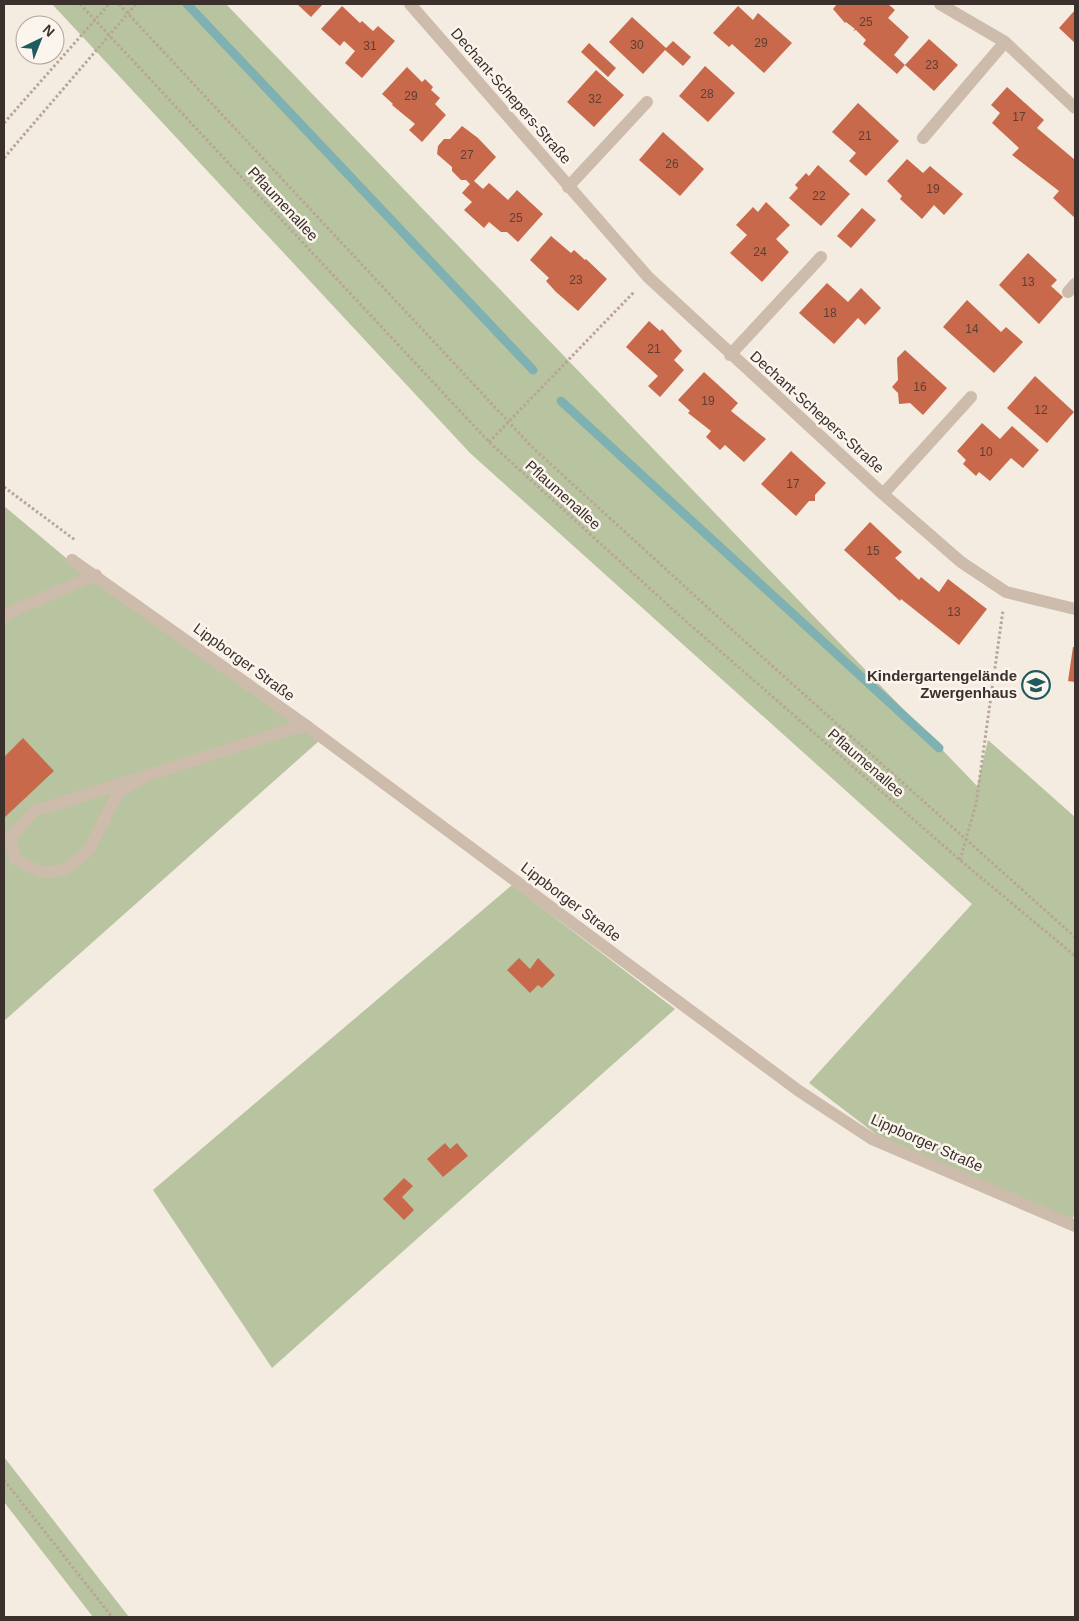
<svg xmlns="http://www.w3.org/2000/svg" width="1079" height="1621" viewBox="0 0 1079 1621" font-family="Arial,sans-serif">
	<rect width="100%" height="100%" fill="#f4ebe1"/>
	<path fill="#b8c4a0" d="M52,4H226L977,786L988,740L1075,817V1211L1072,1221L877,1135L809,1083L972,904L470,453Z
		M4,506L90,578L319,741L4,1021Z
		M512,885L675,1009L272,1368L153,1190Z
		M4,1457L129,1617H93L4,1502Z"/>
	<g fill="none" stroke-linecap="round" stroke-linejoin="round">
		<path stroke="#7fb0b2" stroke-width="9" d="M187,4L533,370
			M561,401L939,748"/>
	</g>
	<path fill="#c8694b" d="M297,4H323L311,17Z
		M837,4H888L895,10L888,18L909,37L894,55L905,65L929,39L958,65L934,91L905,65L897,74L863,44L866,40L856,30L853,31L855,29L846,22L845,23L833,9Z
		M342,6L360,23L362,21L373,31L378,26L395,41L362,78L345,63L355,51L344,41L340,46L321,29Z
		M738,6L753,20L758,13L792,43L764,73L732,44L729,47L713,33Z
		M1075,10V43L1059,28Z
		M632,17L666,48L673,41L691,57L683,66L665,50L643,74L609,42Z
		M589,43L616,68L608,77L581,52Z
		M705,66L735,93L708,122L679,96Z
		M407,67L422,82L425,79L433,87L431,90L440,98L435,104L446,115L422,142L409,130L415,124L392,105L393,104L382,94Z
		M596,70L624,95L594,127L567,102Z
		M1007,87L1044,120L1037,128L1075,160V218L1053,198L1059,191L1012,155L1019,148L992,123L1000,113L991,105Z
		M858,103L899,141L866,176L849,161L856,153L832,132Z
		M462,126L478,138L496,157L474,181L483,189L489,183L508,200L517,190L543,214L518,242L507,232H501L489,222L484,228L464,210L472,202L462,193L470,184L466,180H461L452,171V167L437,154L438,146L444,139H450Z
		M663,132L704,169L680,196L639,160Z
		M907,159L923,173L930,166L963,194L944,215L934,205L922,219L900,199L902,196L887,181Z
		M818,165L850,194L821,226L789,198L798,188L795,185L806,173L809,176Z
		M766,202L790,225L776,239L789,252L762,282L730,253L747,235L736,225L753,207L758,212Z
		M862,208L876,220L851,248L837,236Z
		M551,236L571,253L574,250L585,260L586,259L607,279L578,311L556,292L546,281L549,278L530,260Z
		M1028,253L1057,280L1051,286L1063,297L1039,324L999,285Z
		M827,283L848,302L861,288L881,308L865,325L858,318L834,344L799,313Z
		M967,300L1001,332L1006,327L1023,342L994,373L943,327Z
		M649,321L660,331L662,329L682,351L674,360L684,370L660,397L648,386L658,376L626,347Z
		M905,350L947,388L923,415L910,403L899,404L898,393L892,387L898,380L897,358Z
		M704,372L738,403L731,411L766,439L744,462L725,445L720,450L706,437L711,431L688,413L690,411L678,400Z
		M1035,376L1074,412L1047,443L1007,408Z
		M982,423L1000,439L1012,426L1039,450L1023,468L1011,458L990,481L979,472L976,476L963,464L966,460L957,451Z
		M791,451L826,483L815,495V501H809L796,516L761,484Z
		M870,522L902,552L895,558L919,580L921,577L939,592L948,579L987,609L959,645L901,599L900,601L844,550Z
		M1073,647H1075V682L1068,681Z
		M23,738L54,771L4,818V757Z
		M519,958L530,969L538,958L555,975L542,988L538,985L530,993L507,970Z
		M445,1143L450,1149L457,1143L468,1156L443,1177L427,1159Z
		M404,1178L413,1186L402,1197L414,1210L404,1220L383,1199Z"/>
	<g fill="none" stroke-linecap="round" stroke-linejoin="round">
		<path stroke="#b9a596" stroke-width="3" stroke-dasharray="2.5 2.5" stroke-linecap="butt" d="M80,4L489,442L680,616L960,860L1075,956
			M119,4L532,447L740,637L1075,937
			M4,123L109,4
			M4,158L136,4
			M489,442L634,292
			M4,487L75,540
			M960,860L976,804L1003,610
			M4,1480L112,1617"/>
		<path stroke="#cdbbac" stroke-width="12" d="M4,617L17,609L96,575
			M149,775L34,811L10,838L15,859L41,872L66,870L88,851L119,791L149,775L297,727H308"/>
		<path stroke="#cdbbac" stroke-width="12" d="M410,4L648,277L883,494L961,562L1006,592L1075,609
			M940,4L1005,42L1075,108
			M923,138L1005,42
			M568,187L647,102
			M1068,292L1075,284
			M730,355L821,257
			M883,494L971,397
			M72,560L308,727L799,1091L872,1139L1075,1226"/>
	</g>
	<defs>
		<symbol id="school-ring" viewBox="-11 -11 22 22"><circle r="9.5" fill="#fbf5ee" stroke="#1f5a5e" stroke-width="1.5"/><path d="M0-5L7-2L0 1L-7-2ZM-4 1L0 2.5L4 1V4Q0 6-4 4Z" fill="#1f5a5e"/></symbol>
	</defs>
	<g fill-rule="evenodd">
		<use href="#school-ring" x="1020" y="669" width="32" height="32"/>
	</g>
	<g text-anchor="middle" stroke-width="5" stroke-linejoin="round" paint-order="stroke">
		<g font-size="12" fill="#5e3e33">
			<text x="866" y="26">25</text>
			<text x="761" y="47">29</text>
			<text x="637" y="49">30</text>
			<text x="370" y="50">31</text>
			<text x="932" y="69">23</text>
			<text x="707" y="98">28</text>
			<text x="411" y="100">29</text>
			<text x="595" y="103">32</text>
			<text x="1019" y="121">17</text>
			<text x="865" y="140">21</text>
			<text x="467" y="159">27</text>
			<text x="672" y="168">26</text>
			<text x="933" y="193">19</text>
			<text x="819" y="200">22</text>
			<text x="516" y="222">25</text>
			<text x="760" y="256">24</text>
			<text x="576" y="284">23</text>
			<text x="1028" y="286">13</text>
			<text x="830" y="317">18</text>
			<text x="972" y="333">14</text>
			<text x="654" y="353">21</text>
			<text x="920" y="391">16</text>
			<text x="708" y="405">19</text>
			<text x="1041" y="414">12</text>
			<text x="986" y="456">10</text>
			<text x="793" y="488">17</text>
			<text x="873" y="555">15</text>
			<text x="954" y="616">13</text>
		</g>
		<g font-size="15" fill="#3b302b" stroke="#fbf5ee">
			<text transform="translate(511 96) rotate(49)" y="5">Dechant-Schepers-Straße</text>
			<text transform="translate(283 204) rotate(47)" y="5">Pflaumenallee</text>
			<text transform="translate(817 412) rotate(42)" y="5">Dechant-Schepers-Straße</text>
			<text transform="translate(563 495) rotate(42)" y="5">Pflaumenallee</text>
			<text transform="translate(244 662) rotate(36)" y="5">Lippborger Straße</text>
			<text transform="translate(866 763) rotate(41)" y="5">Pflaumenallee</text>
			<text transform="translate(571 902) rotate(37)" y="5">Lippborger Straße</text>
			<text transform="translate(927 1143) rotate(24)" y="5">Lippborger Straße</text>
		</g>
		<g font-size="15" font-weight="bold" fill="#3b302b" stroke="#fbf5ee" text-anchor="end">
			<text x="1017" y="681">Kindergartengelände<tspan x="1017" dy="17">Zwergenhaus</tspan></text>
		</g>
	</g>
	<rect width="1079" height="1621" fill="none" stroke="#3b302b" stroke-width="10"/>
	<g transform="translate(40 40) rotate(43)"><circle r="24" fill="#fbf5ee" stroke="#aea6a0"/>
	<path d="M0-4L9 19L0 12L-9 19Z" fill="#1f5a5e"/>
	<text y="-8" font-size="14" font-weight="bold" text-anchor="middle" fill="#3b302b">N</text>
	</g>
</svg>
